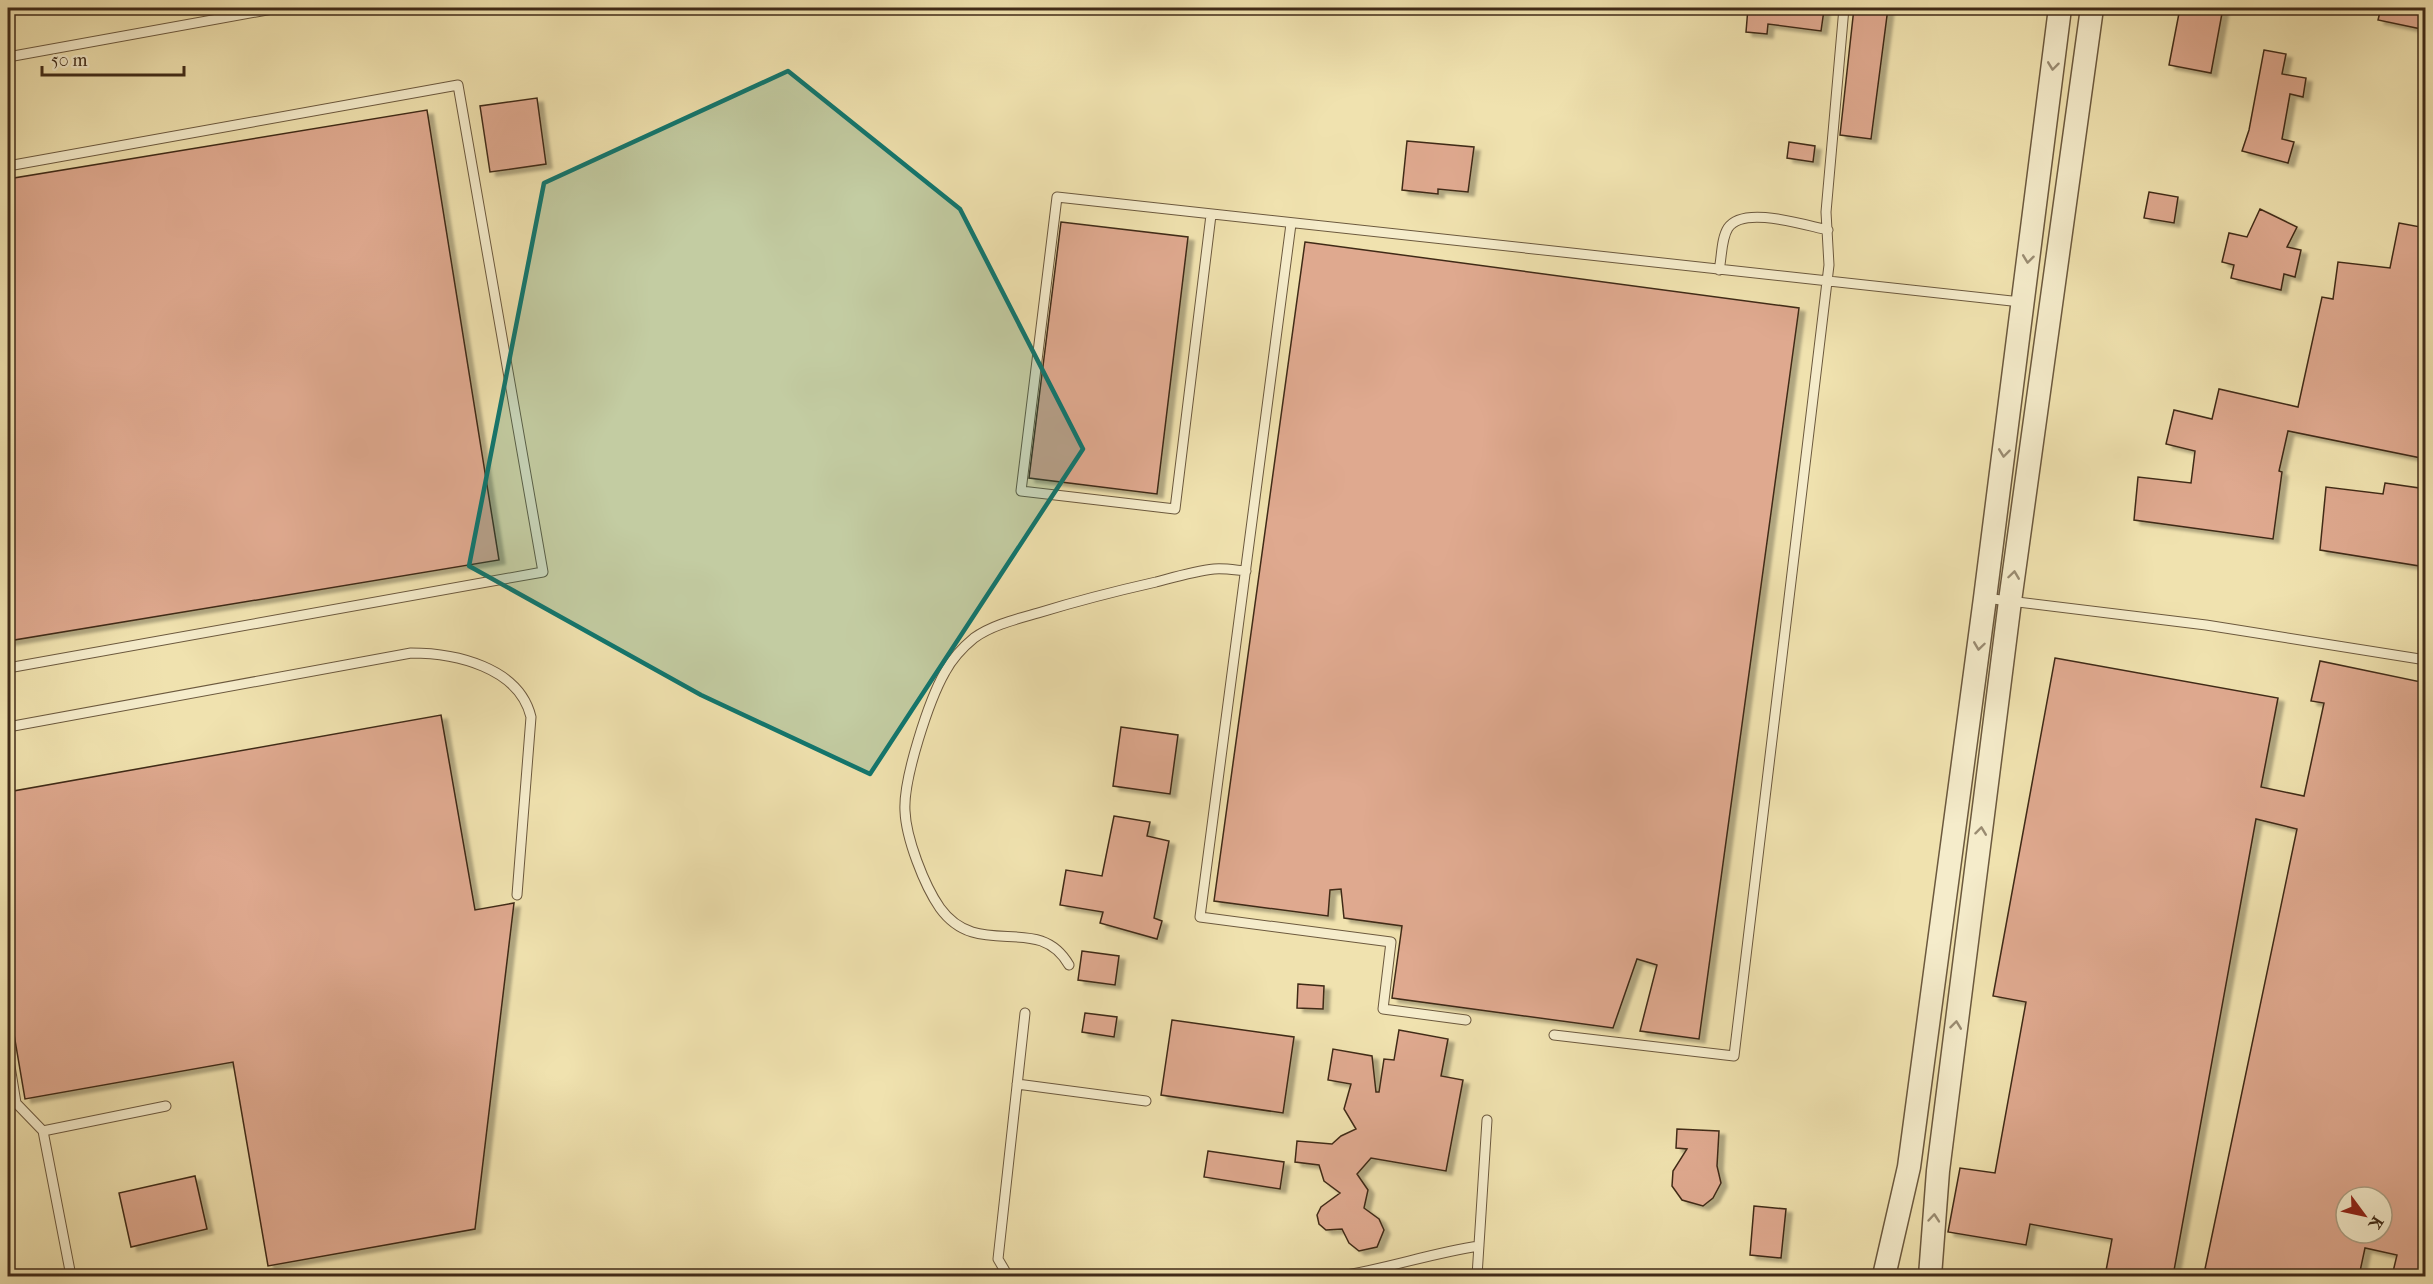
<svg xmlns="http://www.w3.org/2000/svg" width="2433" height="1284" viewBox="0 0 2433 1284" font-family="'IM FELL French Canon',serif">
	<defs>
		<filter id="shadow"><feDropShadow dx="6" dy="4" stdDeviation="1.5" flood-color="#0004"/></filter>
	</defs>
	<rect width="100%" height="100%" fill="#f0e2af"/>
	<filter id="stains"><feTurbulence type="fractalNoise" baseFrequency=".00333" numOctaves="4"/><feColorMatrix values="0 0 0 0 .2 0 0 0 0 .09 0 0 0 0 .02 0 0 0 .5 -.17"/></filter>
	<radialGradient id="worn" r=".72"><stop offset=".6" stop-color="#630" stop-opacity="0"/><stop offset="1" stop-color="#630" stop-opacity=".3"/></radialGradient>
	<path fill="#dfa98f" stroke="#402b18" stroke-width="1.5" fill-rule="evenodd" filter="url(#shadow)" d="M1748,8L1788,11L1789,8L1824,10L1821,31L1768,24L1767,34L1746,32Z
		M1854,8H1888L1871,139L1840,135Z
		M2180,8H2223L2211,73L2169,65Z
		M2381,8H2426V30L2378,20Z
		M2264,50L2286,54L2282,74L2306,78L2303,97L2290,94L2282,139L2294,142L2288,163L2242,151L2249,130Z
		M537,98L546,164L490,172L480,106Z
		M427,110L499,560L8,641V179Z
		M1407,141L1474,147L1468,192L1438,189V194L1402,190Z
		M1789,142L1815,146L1813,162L1787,158Z
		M2149,192L2178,197L2174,223L2144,218Z
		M2260,209L2297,227L2287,247L2301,250L2295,277L2284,274L2281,290L2231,278L2234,265L2222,262L2229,233L2247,237Z
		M1061,222L1188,237L1157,494L1029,478Z
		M2399,223L2426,228V459L2288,431L2279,471L2282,472L2273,539L2134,520L2138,477L2191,483L2195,451L2166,444L2174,410L2212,419L2219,389L2298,407L2322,297L2333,299L2338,262L2390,268Z
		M1305,242L1799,308L1699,1039L1640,1031L1657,965L1637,959L1613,1028L1392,998L1402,926L1344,918L1341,889L1330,890L1328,916L1214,901Z
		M2385,483L2426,489V567L2320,550L2326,487L2383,494Z
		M2055,658L2278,698L2261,787L2304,796L2324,703L2311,701L2320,661L2426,683V1276H2392L2397,1255L2365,1248L2359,1276H2240L2205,1269L2297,829L2256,819L2173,1276H2105L2112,1239L2030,1224L2026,1245L1948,1232L1960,1168L1995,1173L2026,1002L1993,996ZM2346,1197H2382V1233H2346Z
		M441,715L475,910L514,903L475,1229L268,1266L233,1062L25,1099L8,999V792Z
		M1121,727L1178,735L1170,794L1113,786Z
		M1114,816L1150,822L1147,836L1169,841L1154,918L1162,921L1157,939L1100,923L1103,912L1060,905L1066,870L1102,876Z
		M1082,951L1119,956L1115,985L1078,980Z
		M1298,984L1324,986L1323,1009L1297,1008Z
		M1085,1013L1117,1017L1114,1037L1082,1032Z
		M1172,1020L1294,1037L1283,1113L1161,1095Z
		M1399,1030L1448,1039L1441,1076L1463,1080L1446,1171L1371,1158L1357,1174L1368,1190L1364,1208L1379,1219L1384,1230L1377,1247L1359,1251L1349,1243L1342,1229L1326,1230L1319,1224L1317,1215L1321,1207L1340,1193L1324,1181L1319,1165L1295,1162L1297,1141L1332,1144L1341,1136L1356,1129L1344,1109L1351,1084L1328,1080L1333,1049L1372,1056L1376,1092H1379L1384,1059L1394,1060Z
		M1677,1129L1719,1131L1717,1166L1721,1183L1713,1198L1703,1206L1682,1200L1672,1186L1673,1171L1687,1149L1676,1148Z
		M1208,1151L1284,1162L1280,1189L1204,1177Z
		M195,1176L207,1229L131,1247L119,1193Z
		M1754,1206L1786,1209L1781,1258L1750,1255Z"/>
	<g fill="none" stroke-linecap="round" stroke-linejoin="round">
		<defs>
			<path id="service" d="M8,57L278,8
				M8,166L458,85L543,572L8,668
				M1211,215L1175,509L1021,491L1057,197L2021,302
				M1291,224L1200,917L1391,942L1383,1009L1466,1020
				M1719,270C1722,257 1721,239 1728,228C1743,205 1804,225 1828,230
				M1985,598L2206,625L2426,660
				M8,727L411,653C455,653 519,667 531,717L517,895
				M1069,965C1038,911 979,962 940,908C924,885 906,838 905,811C903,779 929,700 945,672C952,659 963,647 974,638C992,625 1017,619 1038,613C1077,601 1116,591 1156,582C1175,577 1195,571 1214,569C1224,568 1235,570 1246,571
				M1554,1035L1734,1056L1829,265L1826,212L1844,8
				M8,1054L16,1103L43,1131L71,1276
				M1017,1084L1146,1101
				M43,1131L166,1106
				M1008,1276L998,1259L1025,1013
				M1339,1276C1387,1269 1431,1253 1479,1246
				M1477,1276L1487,1120"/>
			<path id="tertiary" d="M1884,1276L1909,1167L1985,598L2060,8
				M1930,1276L1938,1171L2010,601L2092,8"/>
		</defs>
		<use href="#service" stroke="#6c593e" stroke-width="11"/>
		<use href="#tertiary" stroke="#6c593e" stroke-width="25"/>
		<use href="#service" stroke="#f5eccb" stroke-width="9"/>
		<use href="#tertiary" stroke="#f5eccb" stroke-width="22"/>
	</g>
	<defs><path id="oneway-chevron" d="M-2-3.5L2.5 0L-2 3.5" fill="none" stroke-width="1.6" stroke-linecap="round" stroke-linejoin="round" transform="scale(1.5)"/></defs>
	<g stroke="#9a8c72">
		<use href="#oneway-chevron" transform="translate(2053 66) rotate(97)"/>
		<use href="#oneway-chevron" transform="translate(2028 259) rotate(97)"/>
		<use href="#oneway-chevron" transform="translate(2004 453) rotate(97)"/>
		<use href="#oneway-chevron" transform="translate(2014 575) rotate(-82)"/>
		<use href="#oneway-chevron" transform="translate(1979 646) rotate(98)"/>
		<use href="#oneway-chevron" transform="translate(1981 831) rotate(-83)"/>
		<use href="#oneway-chevron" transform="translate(1956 1025) rotate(-83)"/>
		<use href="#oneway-chevron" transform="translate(1934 1218) rotate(-85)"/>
	</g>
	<path fill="#0f766e" fill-opacity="0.2" stroke="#0f766e" stroke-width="4.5" stroke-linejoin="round" d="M788,71L960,209L1083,449L870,774L701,695L469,566L544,183Z"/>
	<rect width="2433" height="1284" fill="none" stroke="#f0e2af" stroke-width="30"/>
	<rect x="9" y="9" width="2415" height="1266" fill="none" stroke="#402b18" stroke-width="3"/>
	<rect x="15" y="15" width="2403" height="1254" fill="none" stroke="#402b18" stroke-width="1.5"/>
	<g transform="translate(2364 1215) rotate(123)"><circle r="28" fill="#f5eccb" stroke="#ad9f83" stroke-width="1.5"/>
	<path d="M0-4.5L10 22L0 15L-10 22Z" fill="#8f2418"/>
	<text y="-9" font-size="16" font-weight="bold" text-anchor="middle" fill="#402b18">K</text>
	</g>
	<path d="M42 66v9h142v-9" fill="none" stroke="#402b18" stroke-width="3"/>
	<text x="51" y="66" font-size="18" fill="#402b18" stroke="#f5eccb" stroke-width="4.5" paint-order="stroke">50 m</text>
	<rect width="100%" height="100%" filter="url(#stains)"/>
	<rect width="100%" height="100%" fill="url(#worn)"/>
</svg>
